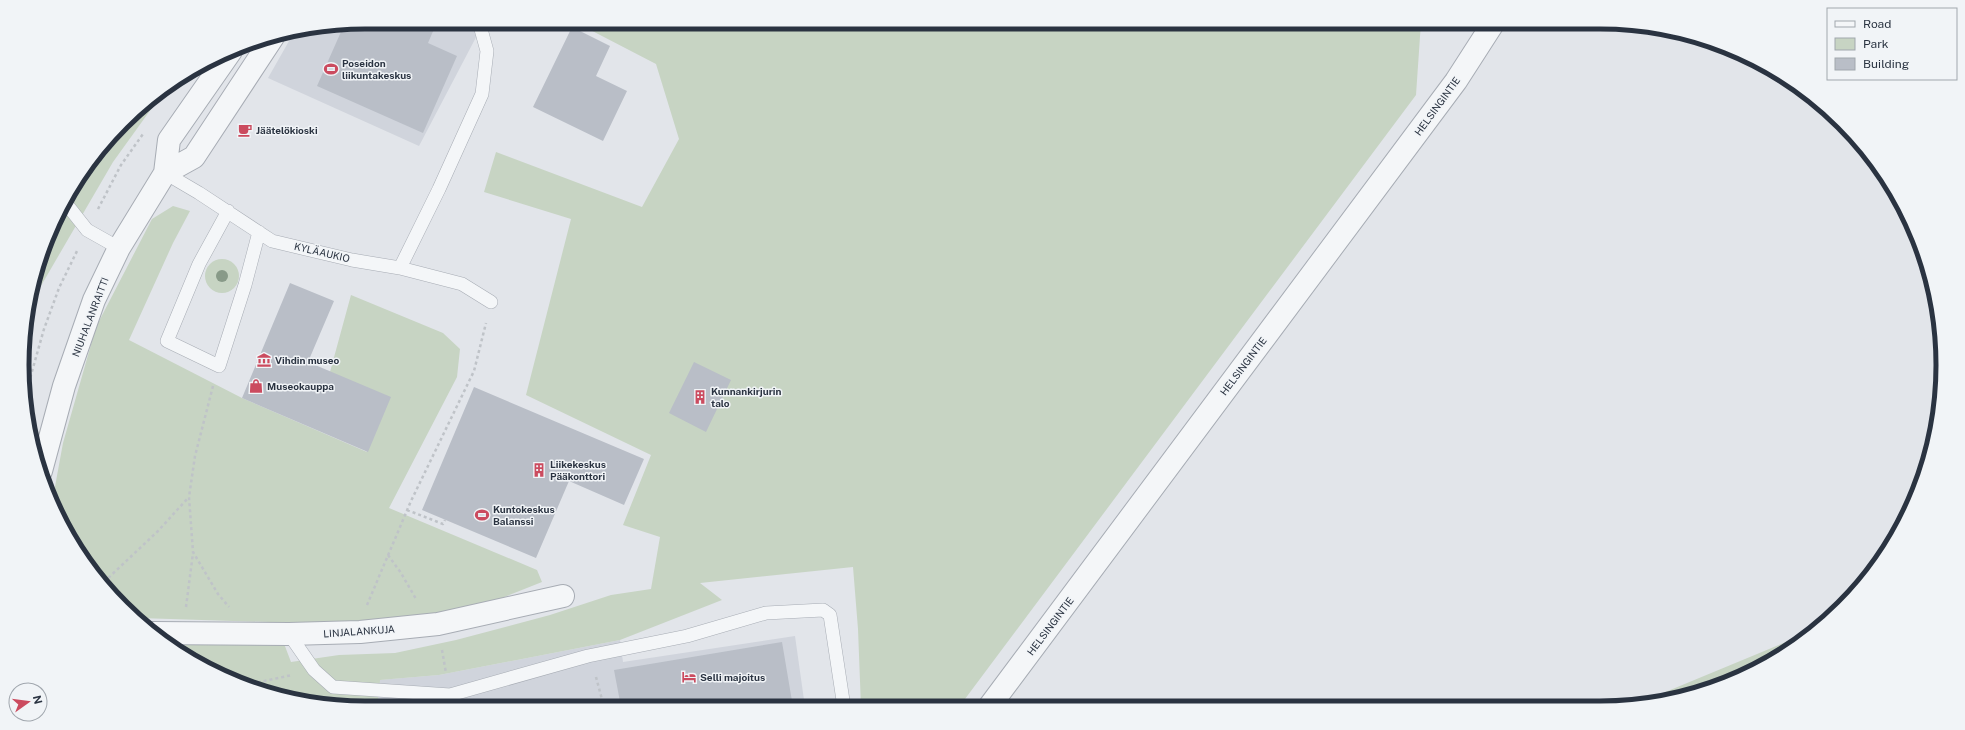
<svg xmlns="http://www.w3.org/2000/svg" width="1965" height="730" viewBox="0 0 1965 730" font-family="'Public Sans',sans-serif">
	<rect width="100%" height="100%" fill="#e2e5ea"/>
	<path fill="#d0d4dc" d="M365,22H484L419,146L268,78L293,34Z
		M795,636L805,707L398,708L378,701L379,680L439,675L620,640L623,662Z"/>
	<path fill="#c7d4c3" d="M575,22H1421L1416,95L959,707H861L858,629L853,567L700,583L722,600L620,640L439,675L380,680L378,701L398,708H365L276,696L214,673L165,643L283,641L291,662L339,655L395,653L456,640L550,615L611,595L651,589L660,537L623,525L651,455L526,395L571,219L484,192L496,152L642,207L679,139L656,64Z
		M167,87L113,162L31,303L29,302L40,255L68,194L139,107Z
		M173,206L190,211L173,243L129,340L242,398L367,452L330,372L351,295L443,333L460,349L457,377L389,508L537,570L542,582L474,609L330,624L139,618L80,555L52,503L63,443L96,327L152,219Z
		M205 276a17 17 0 1 1 34 0a17 17 0 1 1-34 0Z
		M1815,630L1751,673L1645,705H1634Z"/>
	<path fill="#b9bec7" d="M365,22H437L428,43L457,56L423,133L317,86L344,25Z
		M572,27L610,46L596,76L627,91L603,141L533,107Z
		M290,283L334,301L308,362L391,397L368,452L242,398Z
		M694,362L731,380L706,432L669,413Z
		M474,387L644,459L624,505L569,481L536,558L422,510Z
		M782,642L793,707H621L614,670Z
		M583,703L584,707L563,708V707Z"/>
	<g fill="none" stroke-linecap="round" stroke-linejoin="round">
		<defs>
			<path id="service" d="M165,173L199,193L272,241L352,260L400,268L462,284L491,302
				M64,201L87,230L119,248
				M228,211L199,264L167,341L219,366L245,285L259,232
				M400,268L439,189L482,94L487,51L479,22
				M289,634L314,670L333,687L450,695L588,656L687,636L766,613L823,610L830,615L844,707"/>
			<path id="minor" d="M152,633L289,634L360,632L438,624L563,596"/>
			<path id="tertiary" d="M165,173L194,157L273,37
				M41,471L64,386L94,300L119,248L165,173L169,140L231,51
				M989,707L1456,81L1494,22"/>
		</defs>
		<use href="#service" stroke="#a7acb4" stroke-width="14"/>
		<use href="#minor" stroke="#a7acb4" stroke-width="24"/>
		<use href="#tertiary" stroke="#a7acb4" stroke-width="24"/>
		<path stroke="#bfc3c8" stroke-width="2.5" stroke-dasharray="3 3" stroke-linecap="butt" d="M98,209L121,165L143,134
			M213,386L195,456L189,497L193,552L218,594L229,607
			M27,389L44,329L59,288L78,249
			M407,510L443,524L445,520
			M388,555L401,573L416,599
			M104,582L158,531L188,498
			M367,605L411,501L474,371L486,323
			M186,607L193,553
			M442,650L446,673
			M596,677L604,707
			M246,685L292,675"/>
		<use href="#service" stroke="#f4f6f8" stroke-width="13"/>
		<use href="#minor" stroke="#f4f6f8" stroke-width="22"/>
		<use href="#tertiary" stroke="#f4f6f8" stroke-width="22"/>
	</g>
	<circle fill="#889a88" cx="222" cy="276" r="6"/>
	<defs>
		<symbol id="stadium-bare" viewBox="-9 -9 18 18"><path d="M0-5a6.5 5 0 1 0 0 10a6.5 5 0 1 0 0-10ZM-3.5-1.8h7v3.6h-7Z" fill="#cb4b5f" stroke="#f1f4f7" stroke-width="2.5" paint-order="stroke"/></symbol>
		<symbol id="cafe-bare" viewBox="-9 -9 18 18"><path d="M-5.5-4.5H6V0H3Q3 3.5 0 3.5H-2.5Q-5.5 3.5-5.5 0ZM3-3.2v2h1.7v-2ZM-6 4.5H4V6H-6Z" fill="#cb4b5f" stroke="#f1f4f7" stroke-width="2.5" paint-order="stroke"/></symbol>
		<symbol id="museum-bare" viewBox="-9 -9 18 18"><path d="M0-6L6-3V-2H-6V-3ZM-5-1h2V3h-2ZM-1-1h2V3h-2ZM3-1h2V3H3ZM-6 4H6V6H-6Z" fill="#cb4b5f" stroke="#f1f4f7" stroke-width="2.5" paint-order="stroke"/></symbol>
		<symbol id="shop-bare" viewBox="-9 -9 18 18"><path d="M-5-2.5h2.3a2.7 3.5 0 0 1 5.4 0H5L5.5 6h-11ZM-1.5-2.5h3a1.5 2.3 0 0 0-3 0Z" fill="#cb4b5f" stroke="#f1f4f7" stroke-width="2.5" paint-order="stroke"/></symbol>
		<symbol id="building-bare" viewBox="-9 -9 18 18"><path d="M-4-6H4V6H1V3H-1V6H-4ZM-2.5-4.3h1.7v1.8h-1.7ZM.8-4.3h1.7v1.8H.8ZM-2.5-1h1.7V.8h-1.7ZM.8-1h1.7V.8H.8Z" fill="#cb4b5f" stroke="#f1f4f7" stroke-width="2.5" paint-order="stroke"/></symbol>
		<symbol id="hotel-bare" viewBox="-9 -9 18 18"><path d="M-6-4.5h1.5V1H6V5H4.5V3h-9V5H-6ZM-4 0a1.8 1.8 0 1 1 3.6 0ZM.5 0V-2.5h3Q6-2.5 6 0Z" fill="#cb4b5f" stroke="#f1f4f7" stroke-width="2.5" paint-order="stroke"/></symbol>
	</defs>
	<g fill-rule="evenodd">
		<use href="#stadium-bare" x="321" y="59" width="20" height="20"/>
		<use href="#cafe-bare" x="235" y="120" width="20" height="20"/>
		<use href="#museum-bare" x="254" y="350" width="20" height="20"/>
		<use href="#shop-bare" x="246" y="376" width="20" height="20"/>
		<use href="#building-bare" x="690" y="387" width="20" height="20"/>
		<use href="#building-bare" x="529" y="460" width="20" height="20"/>
		<use href="#stadium-bare" x="472" y="505" width="20" height="20"/>
		<use href="#hotel-bare" x="679" y="667" width="20" height="20"/>
	</g>
	<g text-anchor="middle" stroke-width="3" stroke-linejoin="round" paint-order="stroke">
		<g font-size="10" font-weight="bold" fill="#2a3341" stroke="#f1f4f7" text-anchor="start">
			<text x="342" y="67">Poseidon<tspan x="342" dy="12">liikuntakeskus</tspan></text>
			<text x="256" y="134">Jäätelökioski</text>
			<text x="275" y="364">Vihdin museo</text>
			<text x="267" y="390">Museokauppa</text>
			<text x="711" y="395">Kunnankirjurin<tspan x="711" dy="12">talo</tspan></text>
			<text x="550" y="468">Liikekeskus<tspan x="550" dy="12">Pääkonttori</tspan></text>
			<text x="493" y="513">Kuntokeskus<tspan x="493" dy="12">Balanssi</tspan></text>
			<text x="700" y="681">Selli majoitus</text>
		</g>
		<g font-size="10" fill="#2a3341" stroke="#f1f4f7">
			<text transform="translate(1437 106) rotate(-54)" y="4">HELSINGINTIE</text>
			<text transform="translate(322 252) rotate(13)" y="4">KYLÄAUKIO</text>
			<text transform="translate(90 317) rotate(-69)" y="4">NIUHALANRAITTI</text>
			<text transform="translate(1243 366) rotate(-53)" y="4">HELSINGINTIE</text>
			<text transform="translate(1050 626) rotate(-53)" y="4">HELSINGINTIE</text>
			<text transform="translate(359 631) rotate(-4)" y="4">LINJALANKUJA</text>
		</g>
	</g>
	<path d="M0 0H1965V730H0ZM365 29H1600A336 336 0 0 1 1936 365V365A336 336 0 0 1 1600 701H365A336 336 0 0 1 29 365V365A336 336 0 0 1 365 29Z" fill="#f1f4f7" fill-rule="evenodd"/>
	<path fill="none" stroke="#2a3341" stroke-width="5" d="M365 29H1600A336 336 0 0 1 1936 365V365A336 336 0 0 1 1600 701H365A336 336 0 0 1 29 365V365A336 336 0 0 1 365 29Z"/>
	<rect x="1827" y="8" width="130" height="72" fill="#f1f4f7" stroke="#a1a7ae"/>
	<rect x="1835" y="21" width="20" height="6" fill="#f4f6f8" stroke="#a1a7ae"/>
	<text x="1863" y="28" font-size="12" fill="#2a3341">Road</text>
	<rect x="1835" y="38" width="20" height="12" fill="#c7d4c3" stroke="#a1a7ae"/>
	<text x="1863" y="48" font-size="12" fill="#2a3341">Park</text>
	<rect x="1835" y="58" width="20" height="12" fill="#b9bec7" stroke="#a1a7ae"/>
	<text x="1863" y="68" font-size="12" fill="#2a3341">Building</text>
	<g transform="translate(28 702) rotate(76)"><circle r="19" fill="#f1f4f7" stroke="#a1a7ae"/>
	<path d="M0-3L7 15L0 10L-7 15Z" fill="#cb4b5f"/>
	<text y="-6" font-size="11" font-weight="bold" text-anchor="middle" fill="#2a3341">N</text>
	</g>
</svg>
